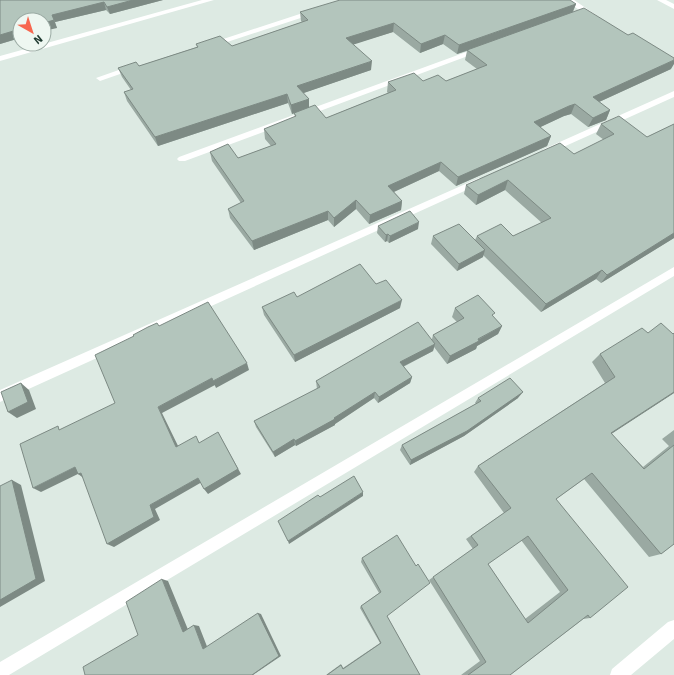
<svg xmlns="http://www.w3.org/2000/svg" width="674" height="675" viewBox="0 0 674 675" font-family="Signika,sans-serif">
	<rect width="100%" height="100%" fill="#ddeae3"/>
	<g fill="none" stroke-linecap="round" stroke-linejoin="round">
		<path fill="#fff" fill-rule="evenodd" d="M202,0H214L0,61V56Z
			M565,0H574L599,17L592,19Z
			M312,10L319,12L212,47L205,45Z
			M477,48L484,50L185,161H179L177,159L179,157Z
			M133,65L140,67L100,81L96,78Z
			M674,91V97L550,153H544L542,151L544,149Z
			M479,178L484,181L482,183L0,402V390Z
			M674,267V276L9,675H0V662Z
			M674,620V639L631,675H610L612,669L668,622Z"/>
		<path fill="#fff" fill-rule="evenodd" d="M657,0H666L674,4V9Z"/>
	</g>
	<path fill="#9aa9a2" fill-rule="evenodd" d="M0,0H163L110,14L106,10L55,22L57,28L20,20V38L0,44Z
		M576,4L573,12L671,69L599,102L610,110L606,120L588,127L571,114L564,116L540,127L551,136L547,146L456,186L439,171L394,192L402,201L401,210L369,224L356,209L334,227L328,220L254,250L230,218L228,209L241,203L212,161L210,152L238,158L271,146L265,139L264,129L295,117L294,113L292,114L288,103L158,146L127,101L124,92L131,90L122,77L118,68L139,66L197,47L196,44L232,46L302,22L301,21L300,12ZM393,32L420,53L443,44L457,54L467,51L465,60L477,69L446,81L388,82L387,92L388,93L326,118L309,107V99L303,93L371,70L353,44Z
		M601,124L647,137L674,124V238L601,283L596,279L541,312L483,255V257L457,271L431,244L433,236L475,240L477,236H513L542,223L505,190L476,205L464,194L466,185L574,154L604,140L596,134Z
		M378,226L418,229L389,243L387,241L385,242L377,233Z
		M376,284L400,308L295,362L264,315L262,307L297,297Z
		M455,308L493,317L502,326L498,334L477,346L476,349L447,364L434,347L433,351L403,367L412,377L410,383L378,403L374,398L335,424V425L296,446L295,445L275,457L256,427L254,421L317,389L316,381L432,339L433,335L457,322L452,317Z
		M648,333L673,334L674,333V393L611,434L643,467L669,446L662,439L674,430V544L661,554L649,557L584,479L556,499L590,618L583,619L510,675H461L480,661L429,580L473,549L466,539L504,513L474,472L478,466L605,383L592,362L600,354ZM521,540L560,592L525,619L488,564Z
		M478,398H518L464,436L410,465L400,450L402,445L476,404L475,403Z
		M397,535L387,616L420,675H326L341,664L343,668L380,643L360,608L361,606L379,593L361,562L362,558Z"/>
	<path fill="#7d8a84" d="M133,0H163L110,14L107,7Z
		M104,2L106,10L55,22L52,15Z
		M576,4L572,13L457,54L459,45Z
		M54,20L57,28L44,31V23Z
		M394,23L393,32L346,47V38Z
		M20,29V38L0,44V35Z
		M445,35L443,44L420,53L421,44Z
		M674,60V64L671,69L588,107L593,97Z
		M372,61L371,70L298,95L297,86Z
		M287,94L288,103L158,146L155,137Z
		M309,99V108L292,114L291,105Z
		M575,104L571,114L564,116L530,132L534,122L569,106Z
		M610,110L606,120L588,127L593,118Z
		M551,136L547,146L456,186L458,177Z
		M441,162L439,171L387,195L388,186Z
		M508,180L505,190L476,205L478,195Z
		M356,200V209L334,227V218Z
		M402,201L401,210L369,224L370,215Z
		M328,211V220L254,250L252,241Z
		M419,222L418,229L389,243L390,236Z
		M674,233V238L601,283L607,275Z
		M388,234L387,241L385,242L386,235Z
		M485,250L483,257L457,271L459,264Z
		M602,270L596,279L541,312L546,304Z
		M402,300L400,308L295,362L294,355Z
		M502,326L498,334L477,346L476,349L447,364L450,356Z
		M435,344L433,351L398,369L400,362Z
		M247,363L249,370L216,388L213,381Z
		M412,377L410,383L378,403L379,397Z
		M212,378L215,385L162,413L181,452L176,447L158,407Z
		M21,383L29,390L36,409L17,418L8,412Z
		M375,392L374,398L335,424V425L296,446L295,441L334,418Z
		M523,392L518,398L464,436L410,465L411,460Z
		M674,392V393L602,440L611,433Z
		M218,432L241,474L208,494L204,489Z
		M294,439L295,445L275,457L273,452Z
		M75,467L82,472L41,492L33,488Z
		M81,473L85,479L78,474Z
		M198,478L202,482L155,509L160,520L114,547L107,544L150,505Z
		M12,480L21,485L45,581L0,607V600Z
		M363,492V496L289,544L288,541Z
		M162,579L168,581L189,632H183Z
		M258,613L261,614L281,656L253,675H252Z
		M194,625L199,626L208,649H203Z"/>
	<path fill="#b3c5bc" stroke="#7d8a84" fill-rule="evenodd" d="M0,0H133L107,7L104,2L52,15L54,20L44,23V20H20V29L0,35Z
		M340,0H570L576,4L459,45L445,35L421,44L394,23L346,38L372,61L297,86L309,99L291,105L287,94L155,137L124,92L133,89L118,68L136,62L139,66L198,47L196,44L220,36L232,46L308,20L300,12Z
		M584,8L628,35L633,33L674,58V60L593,97L610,110L593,118L575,104L569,106L534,122L551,136L458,177L441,162L388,186L402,201L370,215L356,200L334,218L328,211L252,241L228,209L244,201L210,152L228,144L238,158L276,144L264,129L296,116L294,113L315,105L326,118L396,90L388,82L414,73L423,81L438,75L446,81L487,65L467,50Z
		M619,116L647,137L674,124V233L607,275L602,270L546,304L477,236L501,224L513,236L551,218L508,180L478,195L466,185L560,143L574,154L614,134L601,124Z
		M410,211L419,222L390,236L388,234L386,235L378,226Z
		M459,224L485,250L459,264L433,236Z
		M360,264L376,284L386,280L402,300L294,355L262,307L294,292L297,297Z
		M478,295L495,313L492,315L502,326L478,339L479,341L450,356L433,335L464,318L455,308Z
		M208,302L247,363L213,381L212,378L158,407L176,447L196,436L199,443L218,432L238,469L204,489L198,478L150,505L154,517L107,544L81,473L78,474L75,467L33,488L20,444L58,426L59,430L115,403L95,355L134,336L133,335L148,327L157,323L159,326Z
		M418,322L435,344L400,362L412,377L379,397L375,392L334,418L335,419L295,441L294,439L273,452L254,421L320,387L316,381Z
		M661,323L673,334L674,333V392L611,433L644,469L674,445V544L661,554L592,473L556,499L628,587L590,618L588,615L510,675H468L486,662L433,577L478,545L471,536L511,508L478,466L615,377L600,354L642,328L648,333ZM528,536L568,590L528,623L488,564Z
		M510,378L523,392L467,431L411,460L402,445L481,401L478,398Z
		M21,383L28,402L8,412L1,392Z
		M354,476L363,492L288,541L278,521L318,495L320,497Z
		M12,480L36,579L0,600V486Z
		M397,535L416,566L418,564L430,583L387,616L420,675H327L341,665L343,669L381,643L361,606L381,592L362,558Z
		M162,579L183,632L194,625L203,649L258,613L279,656L252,675H85L83,667L138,635L126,602Z"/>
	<g transform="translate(32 32) rotate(141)"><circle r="19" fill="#eef7f1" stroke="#9baba4"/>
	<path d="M0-3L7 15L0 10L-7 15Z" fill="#f7674f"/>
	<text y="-6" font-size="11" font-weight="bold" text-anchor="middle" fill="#1f3a30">N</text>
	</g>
</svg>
